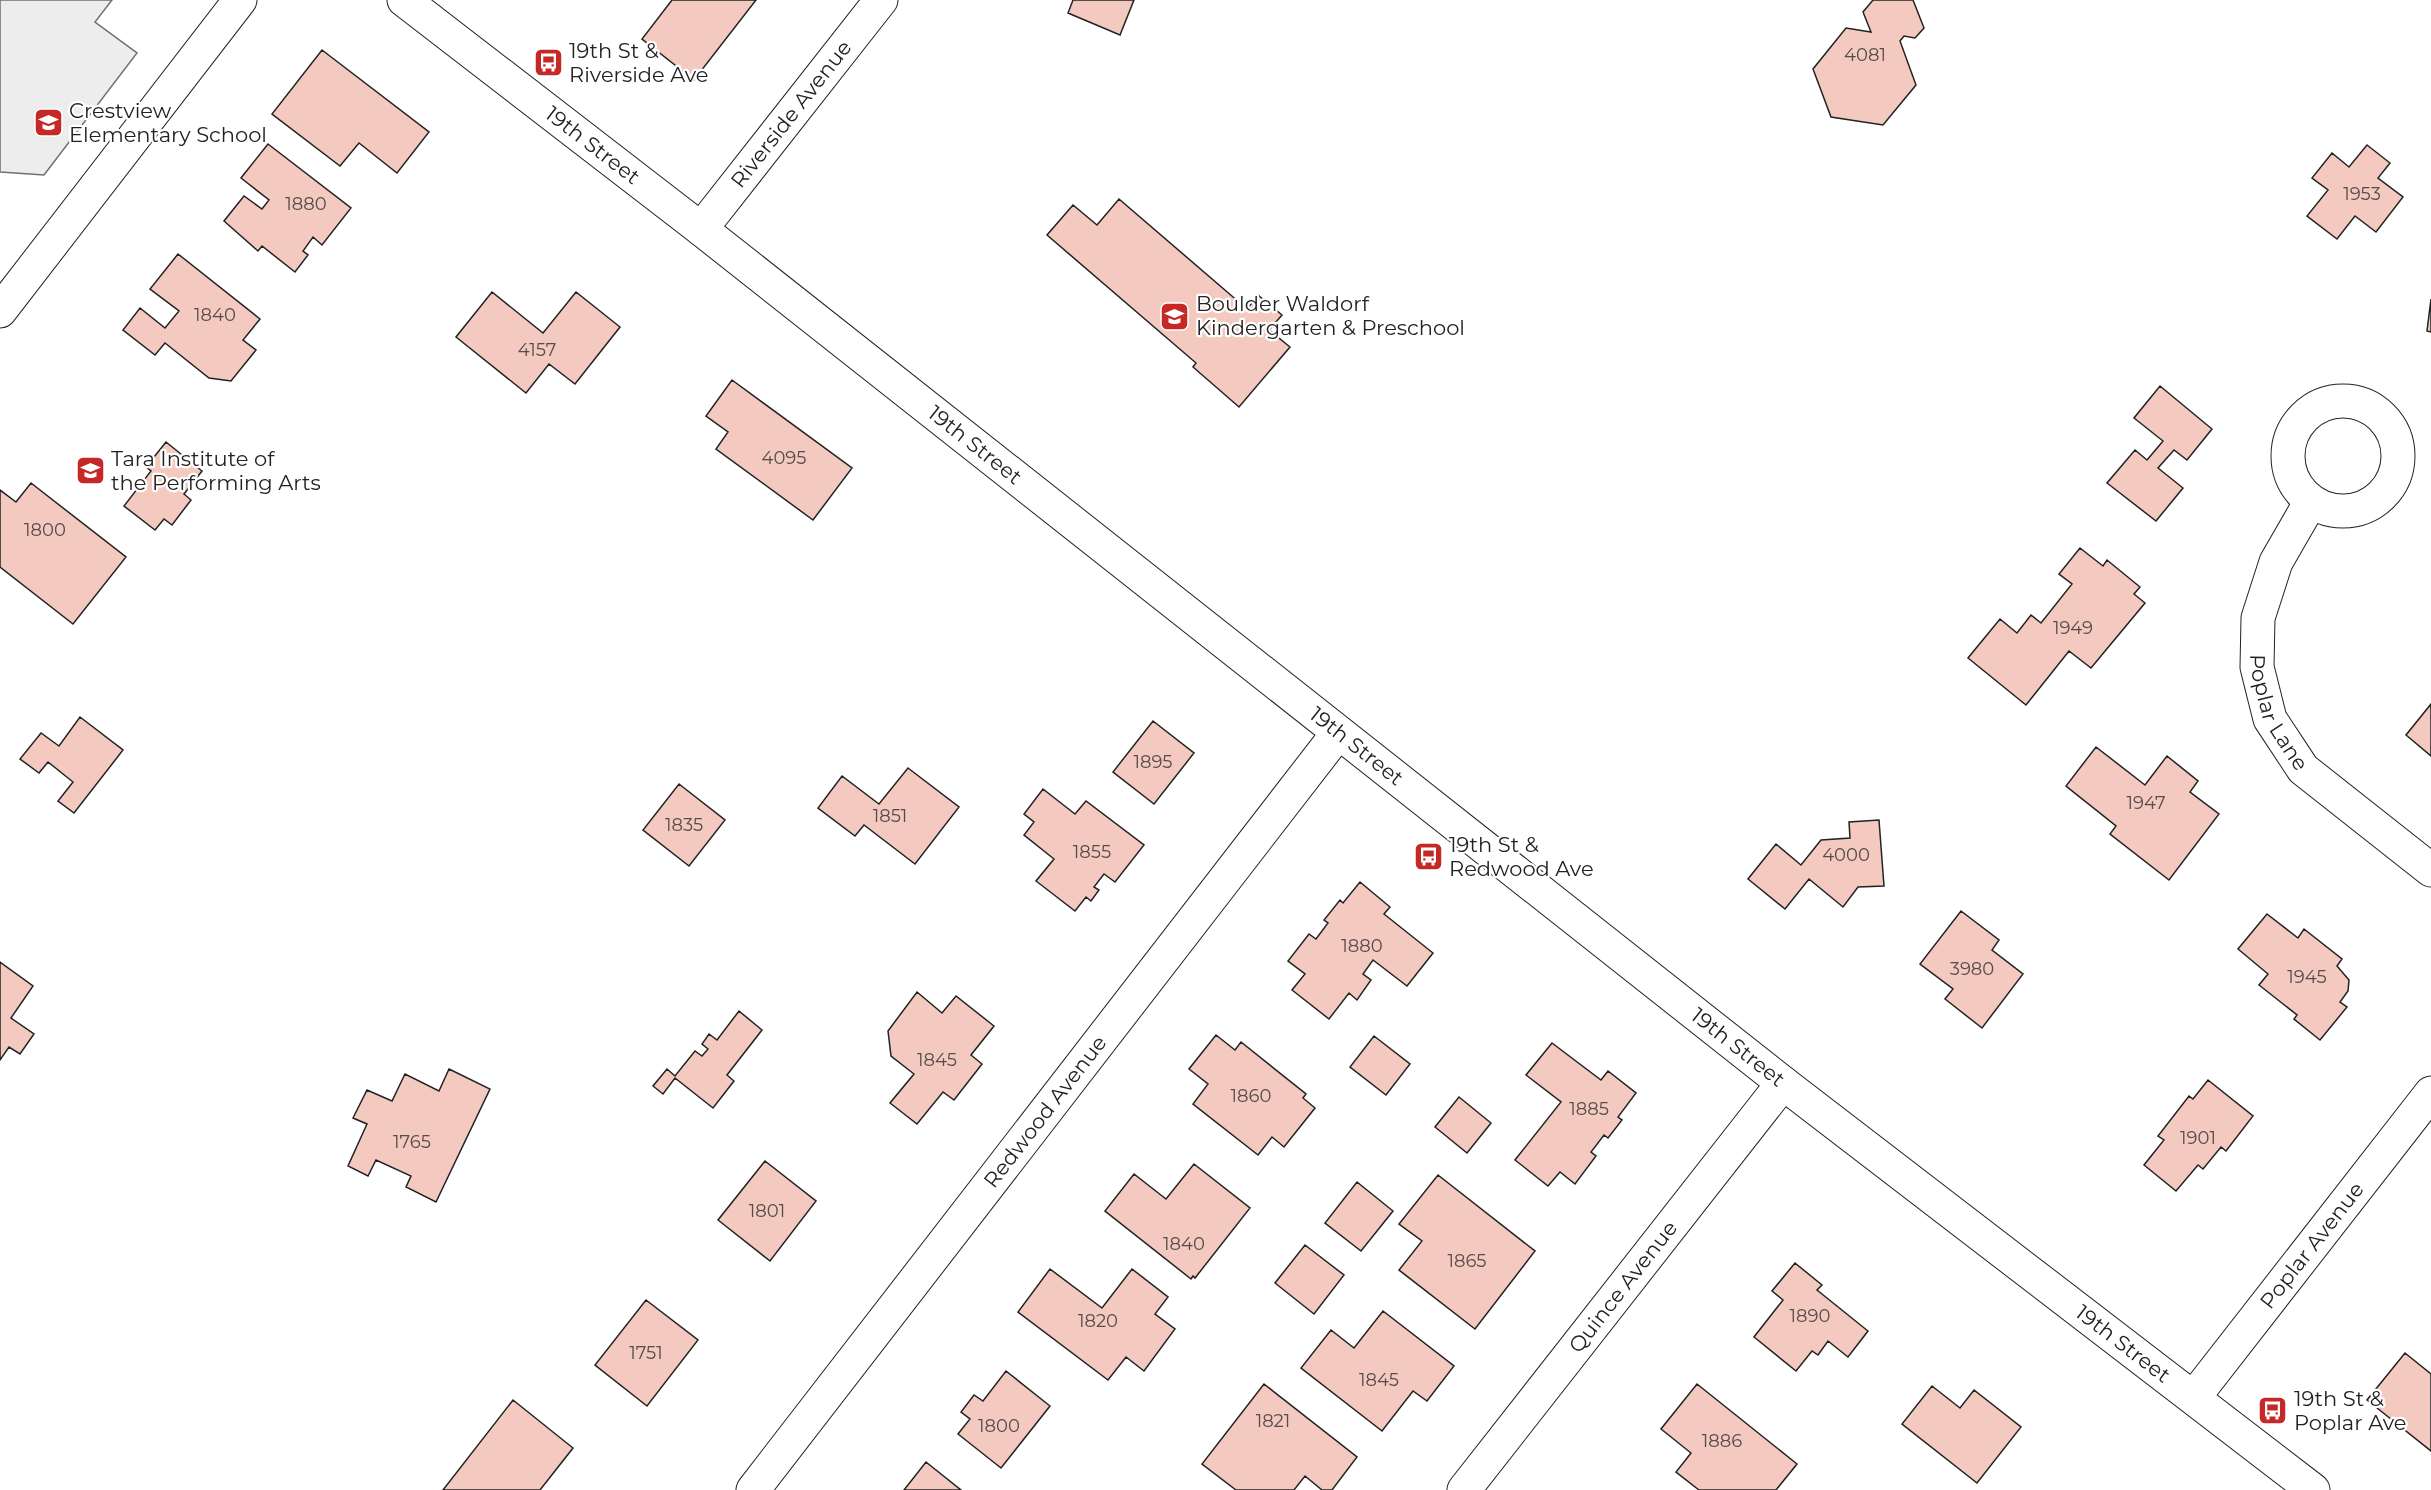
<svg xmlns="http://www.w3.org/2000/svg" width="2431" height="1490" viewBox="0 0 2431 1490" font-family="Montserrat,sans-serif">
	<rect width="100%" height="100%" fill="#fff"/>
	<path fill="#ededed" stroke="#6f6f6f" stroke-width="1.5" d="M0,0H112L95,22L137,53L44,175L0,172Z"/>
	<path fill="#f3c9c0" stroke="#222" stroke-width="1.5" d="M672,0H756L694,80L642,39Z
		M1073,0H1134L1120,35L1068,13Z
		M1873,0H1913L1924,28L1915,38L1904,36L1900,41L1916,85L1883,125L1831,117L1813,69L1846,28L1871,32L1863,12Z
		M322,50L429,132L397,173L359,143L340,166L272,114Z
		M268,144L351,208L322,245L313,237L303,251L308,255L295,272L262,246L258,251L224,221L244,196L262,209L269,200L241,178Z
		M2367,145L2390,163L2378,178L2403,197L2376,232L2355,216L2337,239L2307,216L2328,190L2312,178L2332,153L2349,167Z
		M1119,199L1247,309L1258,295L1282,315L1269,330L1290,347L1239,407L1193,367L1196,363L1047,235L1073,205L1097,225Z
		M178,254L260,319L243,340L256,350L231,381L209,378L165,343L155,355L123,330L140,308L165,328L179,311L150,289Z
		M492,292L543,333L576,292L620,327L575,384L549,364L526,393L456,337Z
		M2431,299V332L2427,331Z
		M732,380L852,468L813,520L716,449L728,432L706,416Z
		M2160,386L2212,429L2187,460L2174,450L2158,468L2183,488L2156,521L2107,483L2135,450L2147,460L2163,441L2134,418Z
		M166,442L202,471L184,494L191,500L172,525L164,519L155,530L124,506L151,471L146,467Z
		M31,483L126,557L73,624L0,567V490L16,502Z
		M2080,548L2103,566L2107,560L2140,587L2134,594L2145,603L2091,668L2069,651L2026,705L1968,658L2000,619L2017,633L2031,615L2041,623L2072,584L2059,574Z
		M2431,704V756L2406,735Z
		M80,717L123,750L74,813L58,801L73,782L48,762L39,773L20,759L41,733L59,746Z
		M1153,721L1194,753L1154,804L1113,772Z
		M2096,747L2145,785L2167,756L2198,781L2190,792L2219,814L2169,880L2110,834L2116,826L2066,786Z
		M908,768L959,807L915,864L864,825L855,836L818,808L842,776L879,804Z
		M679,784L725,820L689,866L643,830Z
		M1043,789L1075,814L1086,801L1144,845L1115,882L1104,874L1094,887L1099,890L1091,901L1086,897L1075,911L1036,881L1054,859L1024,835L1034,822L1024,814Z
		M1879,820L1884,886L1858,887L1843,907L1809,879L1785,909L1748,879L1776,844L1801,865L1821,840L1850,838L1849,822Z
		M1360,882L1390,907L1384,914L1433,953L1407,986L1373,960L1363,974L1371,980L1357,1000L1349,993L1329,1019L1292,990L1305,974L1288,961L1309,934L1316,939L1328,923L1324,920L1340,900L1343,903Z
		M1961,911L1999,940L1992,950L2023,974L1982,1028L1945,999L1953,989L1920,964Z
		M2267,914L2298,938L2304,929L2342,959L2337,966L2349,980L2348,991L2340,1002L2347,1007L2320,1040L2294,1019L2297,1015L2259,985L2268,974L2238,949Z
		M0,962L33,986L11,1018L34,1034L20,1054L9,1047L0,1060Z
		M917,992L942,1013L956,996L994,1026L971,1055L982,1064L954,1100L943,1092L917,1124L890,1103L914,1074L891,1056L888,1031Z
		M739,1011L762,1030L727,1075L734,1081L713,1108L675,1078L663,1094L653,1086L667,1069L675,1076L695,1051L702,1056L708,1049L702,1044L709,1034L717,1040Z
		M1216,1035L1235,1050L1241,1042L1306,1094L1303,1098L1315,1108L1284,1147L1272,1137L1258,1155L1193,1104L1208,1084L1189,1069Z
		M1374,1036L1410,1064L1386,1095L1350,1067Z
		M1552,1043L1601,1080L1608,1071L1636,1093L1618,1117L1622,1120L1608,1138L1604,1135L1591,1152L1596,1156L1575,1184L1560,1172L1548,1186L1515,1160L1561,1102L1526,1075Z
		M449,1069L490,1089L436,1202L406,1187L411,1176L376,1160L368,1176L348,1166L367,1124L353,1118L367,1090L392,1101L405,1074L439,1091Z
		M2208,1080L2253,1116L2226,1151L2221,1147L2203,1169L2198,1165L2176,1191L2144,1165L2164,1140L2158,1136L2189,1096L2193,1099Z
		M1459,1097L1491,1123L1467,1153L1435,1127Z
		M765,1161L816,1201L770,1261L718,1220Z
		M1194,1164L1250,1208L1195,1278L1193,1276L1191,1279L1105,1211L1134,1174L1166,1199Z
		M1438,1175L1535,1251L1475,1329L1399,1270L1422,1241L1399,1224Z
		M1357,1182L1393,1211L1361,1251L1325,1223Z
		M1305,1245L1344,1275L1314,1314L1275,1283Z
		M1795,1263L1822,1285L1817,1290L1868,1331L1848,1357L1828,1341L1818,1355L1812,1351L1796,1371L1754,1337L1783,1300L1772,1291Z
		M1050,1269L1102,1308L1132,1269L1168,1297L1155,1314L1175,1329L1144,1371L1126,1357L1108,1380L1018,1312Z
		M646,1300L698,1340L647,1406L595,1365Z
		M1383,1311L1454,1366L1427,1401L1413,1391L1382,1431L1301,1368L1331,1330L1354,1348Z
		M2405,1353L2431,1374V1451L2367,1400Z
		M1006,1371L1050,1406L1001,1468L958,1434L970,1419L961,1412L974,1395L983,1401Z
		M1264,1384L1357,1457L1332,1490H1322L1305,1476L1294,1490H1236L1202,1464Z
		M1697,1384L1797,1464L1776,1490H1699L1676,1472L1691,1453L1661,1429Z
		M1932,1386L1960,1408L1974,1390L2021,1427L1977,1483L1902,1424Z
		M513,1400L573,1448L540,1490H443Z
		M926,1462L961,1490H904Z"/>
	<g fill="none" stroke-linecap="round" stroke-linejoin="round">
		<defs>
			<g id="minor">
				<path id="s1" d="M701,229L881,0"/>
				<path d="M0,311L240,0"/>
				<circle cx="2343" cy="456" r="55"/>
				<path id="s2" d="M2310,503L2276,562L2258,618L2257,667L2270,719L2303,769L2431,870"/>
				<path id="s3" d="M2194,1397L2431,1093"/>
				<path id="s4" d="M753,1490L1338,733"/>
				<path id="s5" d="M1464,1490L1783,1083"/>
			</g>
			<g id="tertiary">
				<path id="s6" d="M404,0L701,229L1783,1083L2313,1490"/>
			</g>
		</defs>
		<use href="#minor" stroke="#222" stroke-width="35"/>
		<use href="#tertiary" stroke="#222" stroke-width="35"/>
		<use href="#minor" stroke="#fff" stroke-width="33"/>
		<use href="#tertiary" stroke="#fff" stroke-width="33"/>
	</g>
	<defs>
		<symbol id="bus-square" viewBox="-11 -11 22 22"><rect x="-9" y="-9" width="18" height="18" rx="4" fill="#c62828" stroke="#fff"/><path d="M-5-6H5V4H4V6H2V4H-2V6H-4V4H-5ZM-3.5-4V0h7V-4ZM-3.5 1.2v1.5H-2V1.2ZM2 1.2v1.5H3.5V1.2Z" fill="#fff"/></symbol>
		<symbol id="school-square" viewBox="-11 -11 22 22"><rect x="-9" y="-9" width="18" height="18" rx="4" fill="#c62828" stroke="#fff"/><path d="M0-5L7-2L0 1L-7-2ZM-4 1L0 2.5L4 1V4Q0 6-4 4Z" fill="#fff"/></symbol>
	</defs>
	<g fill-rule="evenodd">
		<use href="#bus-square" x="532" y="46" width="33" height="33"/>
		<use href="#school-square" x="32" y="106" width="33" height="33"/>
		<use href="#school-square" x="1158" y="300" width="33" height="33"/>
		<use href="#school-square" x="74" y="454" width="33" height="33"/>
		<use href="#bus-square" x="1412" y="840" width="33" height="33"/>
		<use href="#bus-square" x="2256" y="1394" width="33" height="33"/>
	</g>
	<g text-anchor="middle" stroke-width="4.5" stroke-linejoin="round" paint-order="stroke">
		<g font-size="18" fill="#564c4a">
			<text x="1865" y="61">4081</text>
			<text x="2362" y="200">1953</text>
			<text x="306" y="210">1880</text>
			<text x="215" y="321">1840</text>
			<text x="537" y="356">4157</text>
			<text x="784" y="464">4095</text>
			<text x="45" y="536">1800</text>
			<text x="2073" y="634">1949</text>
			<text x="1153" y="768">1895</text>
			<text x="2146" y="809">1947</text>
			<text x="890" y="822">1851</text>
			<text x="684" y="831">1835</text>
			<text x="1092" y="858">1855</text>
			<text x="1846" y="861">4000</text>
			<text x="1362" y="952">1880</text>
			<text x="1972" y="975">3980</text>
			<text x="2307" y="983">1945</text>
			<text x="937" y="1066">1845</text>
			<text x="1251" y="1102">1860</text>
			<text x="1589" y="1115">1885</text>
			<text x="2198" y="1144">1901</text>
			<text x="412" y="1148">1765</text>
			<text x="767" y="1217">1801</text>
			<text x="1184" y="1250">1840</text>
			<text x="1467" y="1267">1865</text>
			<text x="1810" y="1322">1890</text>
			<text x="1098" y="1327">1820</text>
			<text x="646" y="1359">1751</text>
			<text x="1379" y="1386">1845</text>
			<text x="1273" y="1427">1821</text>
			<text x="999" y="1432">1800</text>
			<text x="1722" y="1447">1886</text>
		</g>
		<g font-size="21" fill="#222" stroke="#fff" text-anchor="start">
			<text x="569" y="58">19th St &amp;<tspan x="569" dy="24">Riverside Ave</tspan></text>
			<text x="69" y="118">Crestview<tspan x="69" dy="24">Elementary School</tspan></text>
			<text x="1196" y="311">Boulder Waldorf<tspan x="1196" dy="24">Kindergarten &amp; Preschool</tspan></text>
			<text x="111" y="466">Tara Institute of<tspan x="111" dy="24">the Performing Arts</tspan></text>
			<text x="1449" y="852">19th St &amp;<tspan x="1449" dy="24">Redwood Ave</tspan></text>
			<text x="2294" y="1406">19th St &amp;<tspan x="2294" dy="24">Poplar Ave</tspan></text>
		</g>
		<g font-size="21" fill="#222" stroke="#fff">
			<text dy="7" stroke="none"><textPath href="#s1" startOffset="146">Riverside Avenue</textPath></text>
			<text dy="7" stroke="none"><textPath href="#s6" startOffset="238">19th Street</textPath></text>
			<text dy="7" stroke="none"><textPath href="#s6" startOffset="724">19th Street</textPath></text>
			<text dy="7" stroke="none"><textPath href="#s2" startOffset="226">Poplar Lane</textPath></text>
			<text dy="7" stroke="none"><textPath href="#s6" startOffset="1210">19th Street</textPath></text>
			<text dy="7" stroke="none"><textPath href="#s6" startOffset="1696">19th Street</textPath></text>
			<text dy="7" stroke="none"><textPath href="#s4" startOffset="478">Redwood Avenue</textPath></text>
			<text dy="7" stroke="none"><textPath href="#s3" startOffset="192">Poplar Avenue</textPath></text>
			<text dy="7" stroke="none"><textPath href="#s5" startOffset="258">Quince Avenue</textPath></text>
			<text dy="7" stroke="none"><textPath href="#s6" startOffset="2182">19th Street</textPath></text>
		</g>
	</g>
</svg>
